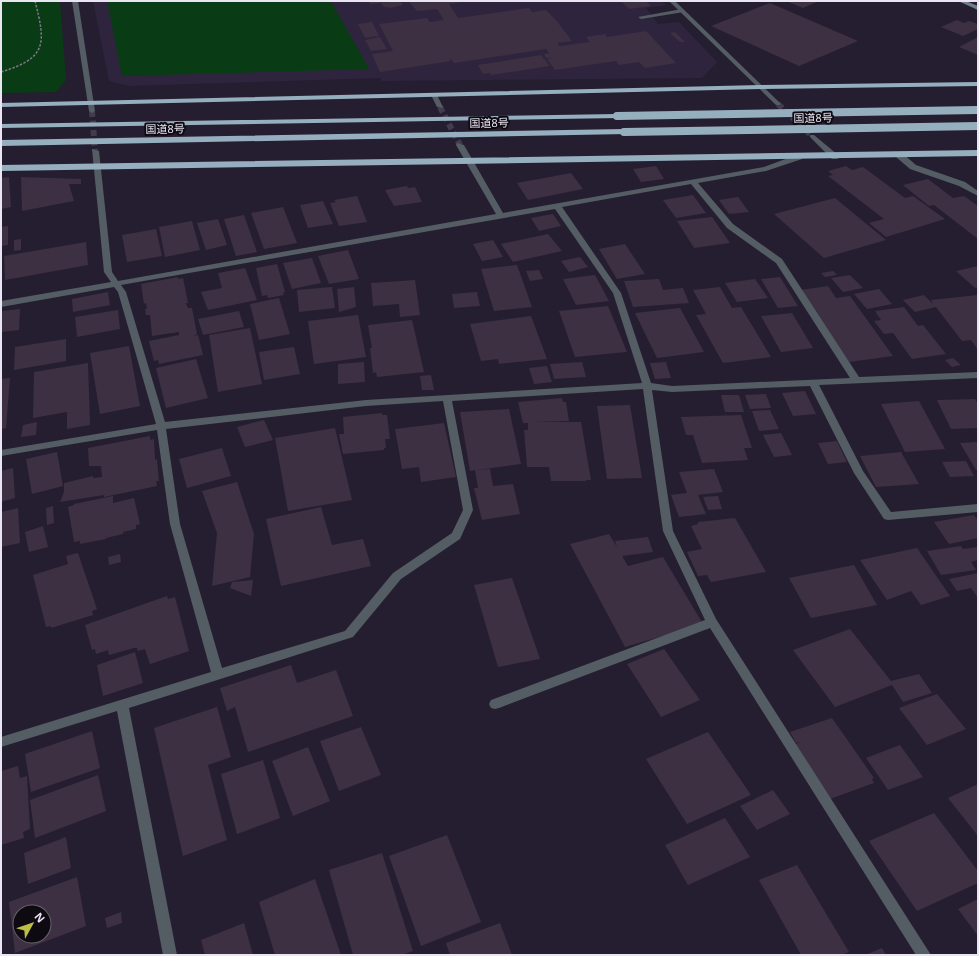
<svg xmlns="http://www.w3.org/2000/svg" width="979" height="956" viewBox="0 0 979 956" font-family="'Noto Sans','Noto Sans JP',sans-serif">
	<rect width="100%" height="100%" fill="#251e31"/>
	<path fill="#2e243e" d="M93,1H661L666,5L646,8L658,24L679,22L717,62L702,78L381,81V78L129,86L109,81Z"/>
	<path fill="#093c14" d="M1,1H60L66,80L56,92L1,93Z
		M107,1H331L369,69L122,76Z"/>
	<path fill="#3d3042" fill-rule="evenodd" d="M368,1H401L403,5L389,8L388,7H384L381,3L370,4Z
		M410,1H467L449,4L458,18L529,8L532,12L546,10L556,20L572,41L558,43L559,46L590,42L586,37L605,34L607,37L646,31L676,63L645,68L639,62L619,65L616,61L555,70L547,59L553,58H546L544,54L549,53L546,49L454,63L451,59H449L451,61L380,72L372,54L393,51L379,24L427,18L430,22L444,20L437,9L417,11L409,2Z
		M621,1H646L651,6L629,9Z
		M786,1H819L803,8Z
		M770,3L858,41L799,66L711,26Z
		M957,20L964,23L969,21L978,24V29L963,36L941,27Z
		M372,22L379,36L365,38L358,24Z
		M675,32L685,42H680L670,33Z
		M380,37L387,49L371,51L365,40Z
		M978,37V55L959,47Z
		M541,55L550,66L491,75L490,73L483,74L478,65Z
		M656,166L664,179L641,182L633,169Z
		M846,166L852,170L863,167L905,198L913,196L945,219L886,237L869,223L884,219L828,176L833,175L828,171Z
		M571,173L583,189L528,200L517,183Z
		M9,177L11,207L1,209V178Z
		M21,177L81,179V184H69L74,201L22,211Z
		M928,179L953,198L964,196L978,206V239L934,205L929,206L903,185Z
		M407,186L408,188L415,187L422,202L394,206L385,190Z
		M693,195L706,213L676,218L663,200Z
		M357,196L367,222L339,226L330,203L336,202L334,200Z
		M738,197L749,212L729,214L719,200Z
		M835,198L886,240L824,258L774,214Z
		M323,201L333,224L308,228L300,205Z
		M283,207L297,243L264,249L251,213Z
		M553,214L561,226L539,231L531,218Z
		M244,215L257,252L236,256L224,219Z
		M712,217L730,243L694,248L677,221Z
		M218,219L227,245L206,250L197,223Z
		M192,221L200,250L165,257L159,227Z
		M8,226V245L1,246V227Z
		M156,229L162,256L127,262L122,235Z
		M548,234L562,251L513,262L501,244Z
		M21,239V250L14,251V240Z
		M493,240L503,257L482,261L473,244Z
		M86,242L88,265L5,280L4,256Z
		M625,244L645,274L617,279L599,249Z
		M348,250L359,279L329,284L318,256Z
		M580,257L588,267L569,272L561,261Z
		M312,258L321,283L292,289L283,263Z
		M277,264L285,292L283,293L284,295L268,298L267,295L262,296L256,268Z
		M517,265L532,307L494,311L481,269Z
		M978,266V287L975,288L956,271Z
		M245,268L257,300L208,310L201,292L222,288L218,273Z
		M539,270L543,279L530,281L526,271Z
		M833,271L837,275L825,277L821,273Z
		M595,275L609,301L576,305L563,279Z
		M850,275L863,288L843,292L831,278Z
		M178,277V279L183,278L188,303L184,304H186L188,308H192L197,334L194,336L198,335L203,355L159,364L158,360L154,361L149,341L179,335V332L152,336L150,315H146L145,309H147L146,303L144,304L141,284Z
		M780,277L798,306L778,308L761,279Z
		M659,279L663,290L683,288L689,303L633,307L624,281Z
		M755,279L768,298L737,302L725,283Z
		M415,280L420,315L400,317L399,304L373,306L371,283Z
		M828,286L836,298L850,296L893,356L849,362L801,290Z
		M332,287L335,308L299,312L297,290Z
		M354,287L356,307L339,312L337,289Z
		M720,287L732,308L741,307L771,357L723,363L696,315L706,314L693,290Z
		M879,289L892,304L867,309L854,294Z
		M108,292L110,305L73,312L72,299Z
		M477,292L480,306L454,308L452,294Z
		M924,295L933,304L931,300L978,295V350L971,340L962,341L936,307L915,312L903,300Z
		M279,298L290,334L259,340L250,304Z
		M608,306L627,352L575,357L559,311Z
		M904,307L918,326L923,325L946,354L912,359L893,333L884,334L874,321L881,320L875,311Z
		M680,308L704,352L657,358L635,313Z
		M20,309L19,330L1,332V311Z
		M118,310L120,329L77,337L75,317Z
		M239,311L244,327L203,335L198,319Z
		M792,313L813,348L781,352L761,316Z
		M358,315L366,357L314,364L308,321Z
		M531,316L547,359L499,364L498,359L481,361L470,324Z
		M412,320L424,372L377,377L376,372L373,373L370,348H372L368,325Z
		M250,328L262,384L218,392L209,335Z
		M66,339V361L14,370L15,347Z
		M129,346L140,406L100,414L90,353Z
		M294,347L300,374L264,380L259,352Z
		M953,358L961,365L952,367L945,360Z
		M196,359L208,398L166,408L156,368Z
		M364,362L365,382L338,384V364Z
		M582,362L586,377L554,379L550,364Z
		M666,362L671,378L655,379L650,363Z
		M88,363L90,425L67,429V412L33,418L34,372Z
		M547,366L552,382L534,384L529,368Z
		M431,375L434,390H422L420,376Z
		M10,378L6,428L1,429V379Z
		M805,391L816,414L793,416L782,393Z
		M766,394L771,408L750,409L745,395Z
		M721,395H739L744,412H725Z
		M562,398L563,402H566L569,421L533,422H581L591,480H586V481H551L549,467H527L524,430H528V423H523L518,402Z
		M975,399L978,404V428L951,429L937,400Z
		M919,401L945,449L905,452L881,404Z
		M630,405L642,478L607,479L597,406Z
		M509,409L521,464L477,470L490,469L493,486L513,484L520,514L482,520L474,488H478L475,470L470,471L460,412Z
		M770,410L779,429L759,431L752,411Z
		M382,413V415H387L390,439H385L386,448H384V450L343,454L339,434H344L343,417Z
		M741,415L752,448H744L748,460L702,463L693,435H686L681,417Z
		M264,420L273,440L245,447L237,427Z
		M37,422L36,435L21,437L23,425Z
		M444,423L456,477L421,482L419,467L402,469L395,429Z
		M335,428L352,500L288,511L275,438Z
		M781,433L792,455L774,457L763,435Z
		M150,436V440L154,439L155,460L157,459L159,481H156L157,486L104,497V495L60,502L64,492V483L93,476V478L102,477L101,466H89L88,448Z
		M837,441L847,462L828,464L818,443Z
		M978,442V470H976L960,443Z
		M222,448L231,476L187,488L179,459Z
		M57,452L63,486L32,494L26,459Z
		M901,452L919,484L876,487L860,456Z
		M966,461L974,476L950,477L942,462Z
		M13,468L15,498L1,502V471Z
		M714,469L723,492L698,495L706,514L679,517L671,495L687,493L679,472Z
		M237,482L254,534L250,577L212,586L217,533L202,491Z
		M113,496V503L134,498L140,524L136,525V529L123,532V534L106,538V539L80,544V541L74,542L68,507L74,505V504Z
		M718,496L722,509L708,510L703,497Z
		M53,506L54,523L47,525L46,508Z
		M321,507L332,545L363,539L371,566L281,586L266,519Z
		M18,508L20,543L1,547V512Z
		M974,515L978,521V538L949,544L934,522Z
		M735,518L766,572L711,582L707,575L698,576L687,552L702,549L691,526L698,524V522Z
		M43,526L48,547L29,552L25,532Z
		M609,534L617,547L615,541L648,537L653,552L622,556L628,566L663,557L703,624L625,647L570,544Z
		M961,546L963,549L978,547V560L971,562L968,557L976,570L941,575L927,551Z
		M917,548L950,596L921,605L911,591L887,600L860,560Z
		M78,553L97,609L92,611L93,615L51,628V626L46,627L33,575L68,564L66,556Z
		M120,554L121,562L109,565L108,557Z
		M854,565L877,605L811,618L789,578Z
		M978,573V598L971,588L957,591L949,579Z
		M512,578L540,659L498,667L474,585Z
		M253,580L251,596L230,588L232,582Z
		M167,596L168,599L175,597L189,651L150,664L145,649L138,651L137,648H134L109,655L108,650L96,654L95,649L92,650L85,625Z
		M850,629L891,681L919,674L932,693L903,702L892,685L835,707L793,650Z
		M664,649L700,700L661,717L627,664Z
		M135,652L143,683L103,696L97,665Z
		M291,665L297,683L336,670L353,716L248,752L235,707L227,711L220,688Z
		M937,694L966,729L927,745L899,708Z
		M217,707L231,757L208,765L227,840L183,856L154,728Z
		M832,718L874,778L872,779L874,783L830,799L796,744L801,742L796,743L790,732Z
		M361,727L381,775L339,791L320,741Z
		M92,731L100,768L31,792L25,754Z
		M708,732L751,795L687,824L646,759Z
		M900,745L923,777L888,790L866,758Z
		M308,747L330,801L293,816L272,761Z
		M263,760L280,818L237,834L221,774Z
		M18,766L20,778L27,776L30,829L23,832L24,838L1,845V771Z
		M98,775L106,811L35,838L30,800Z
		M978,784V836L948,798Z
		M773,790L790,814L757,830L740,806Z
		M934,813L978,871V883L917,911L869,841Z
		M725,818L750,857L688,885L665,845Z
		M447,835L481,922L421,946L389,856Z
		M66,837L71,868L28,884L24,853Z
		M382,853L413,951L402,955H353L329,870Z
		M797,865L849,952L841,955H801L759,880Z
		M77,877L86,926L15,953L9,902ZM20,912H44V936H20Z
		M315,879L341,955H275L259,902Z
		M978,899V936L958,909Z
		M121,912L122,923L107,928L105,918Z
		M244,923L253,955H205L201,940Z
		M500,923L512,955H450L446,943Z
		M882,948L886,955H865Z"/>
	<g fill="none" stroke-linecap="round" stroke-linejoin="round">
		<path stroke="#423c4e" stroke-width="6" stroke-dasharray="6 3.5" stroke-linecap="butt" d="M778,104L812,136
			M440,107L460,145
			M92,111L95,151"/>
		<path stroke="#7d7787" stroke-width="1.5" stroke-dasharray="2.5 1.5" stroke-linecap="butt" d="M1,72C47,58 46,44 35,1"/>
		<path fill="#535d63" fill-rule="evenodd" d="M682,9L684,10V12L641,19L638,17Z"/>
		<path fill="#535d63" fill-rule="evenodd" d="M72,1H78L95,111L92,113L89,111Z
			M669,1H675L780,103V105H776Z
			M434,93L437,95L443,107L442,108L437,107L431,95Z
			M810,135H814L838,155V159H832L810,137Z
			M457,143L464,145L503,213L764,167L796,155H802V159L766,171L698,183L733,224L782,259L859,377L978,372V378L819,385L863,471L891,512L978,504V512L888,520L884,519L854,473L810,386L672,392L652,390L673,531L716,619L931,955H916L710,628L499,708L495,709L491,708L489,704L491,700L705,620L663,531L643,389L452,401L473,510L460,539L401,579L353,637L129,708L177,955H163L117,711L1,747V737L211,672L170,524L157,430L1,456V450L156,424L118,292L114,287L1,307V301L111,282L104,272L92,149L99,151L112,272L118,281L496,214L456,145ZM691,184L727,228L776,263L850,378L672,386L651,383L621,293L562,207ZM555,209L613,293L642,383L366,400L165,422L126,292L121,285ZM443,401L463,510L452,533L393,573L345,631L222,668L180,524L166,429L366,406Z
			M896,153H902L916,165L965,182L978,191V196L959,186L910,169L896,157Z"/>
		<path fill="#6e7e88" fill-rule="evenodd" d="M958,1H966L978,6V10Z"/>
		<path fill="#95afbf" fill-rule="evenodd" d="M978,82V86L760,89L1,107V103L760,85Z
			M617,114L621,116L620,118L1,128V124Z
			M624,129L627,130V134L1,146V140Z
			M978,150V156L1,171V165Z"/>
		<path stroke="#95afbf" stroke-width="8" d="M617,116L978,110
			M624,132L978,126"/>
	</g>
	<g text-anchor="middle" stroke-width="4" stroke-linejoin="round" paint-order="stroke">
		<g font-size="11" fill="#e9e5f2" stroke="#0d0a12">
			<text transform="translate(813 118) rotate(-1)" y="4">国道8号</text>
			<text transform="translate(489 123) rotate(-1)" y="4">国道8号</text>
			<text transform="translate(165 129) rotate(-1)" y="4">国道8号</text>
		</g>
	</g>
	<rect width="979" height="956" fill="none" stroke="#e9e5f2" stroke-width="4"/>
	<g transform="translate(32 924) rotate(50)"><circle r="19" fill="#0d0a12" stroke="#65626c"/>
	<path d="M0-3L7 15L0 10L-7 15Z" fill="#bcbf44"/>
	<text y="-6" font-size="11" font-weight="bold" text-anchor="middle" fill="#e9e5f2">N</text>
	</g>
</svg>
